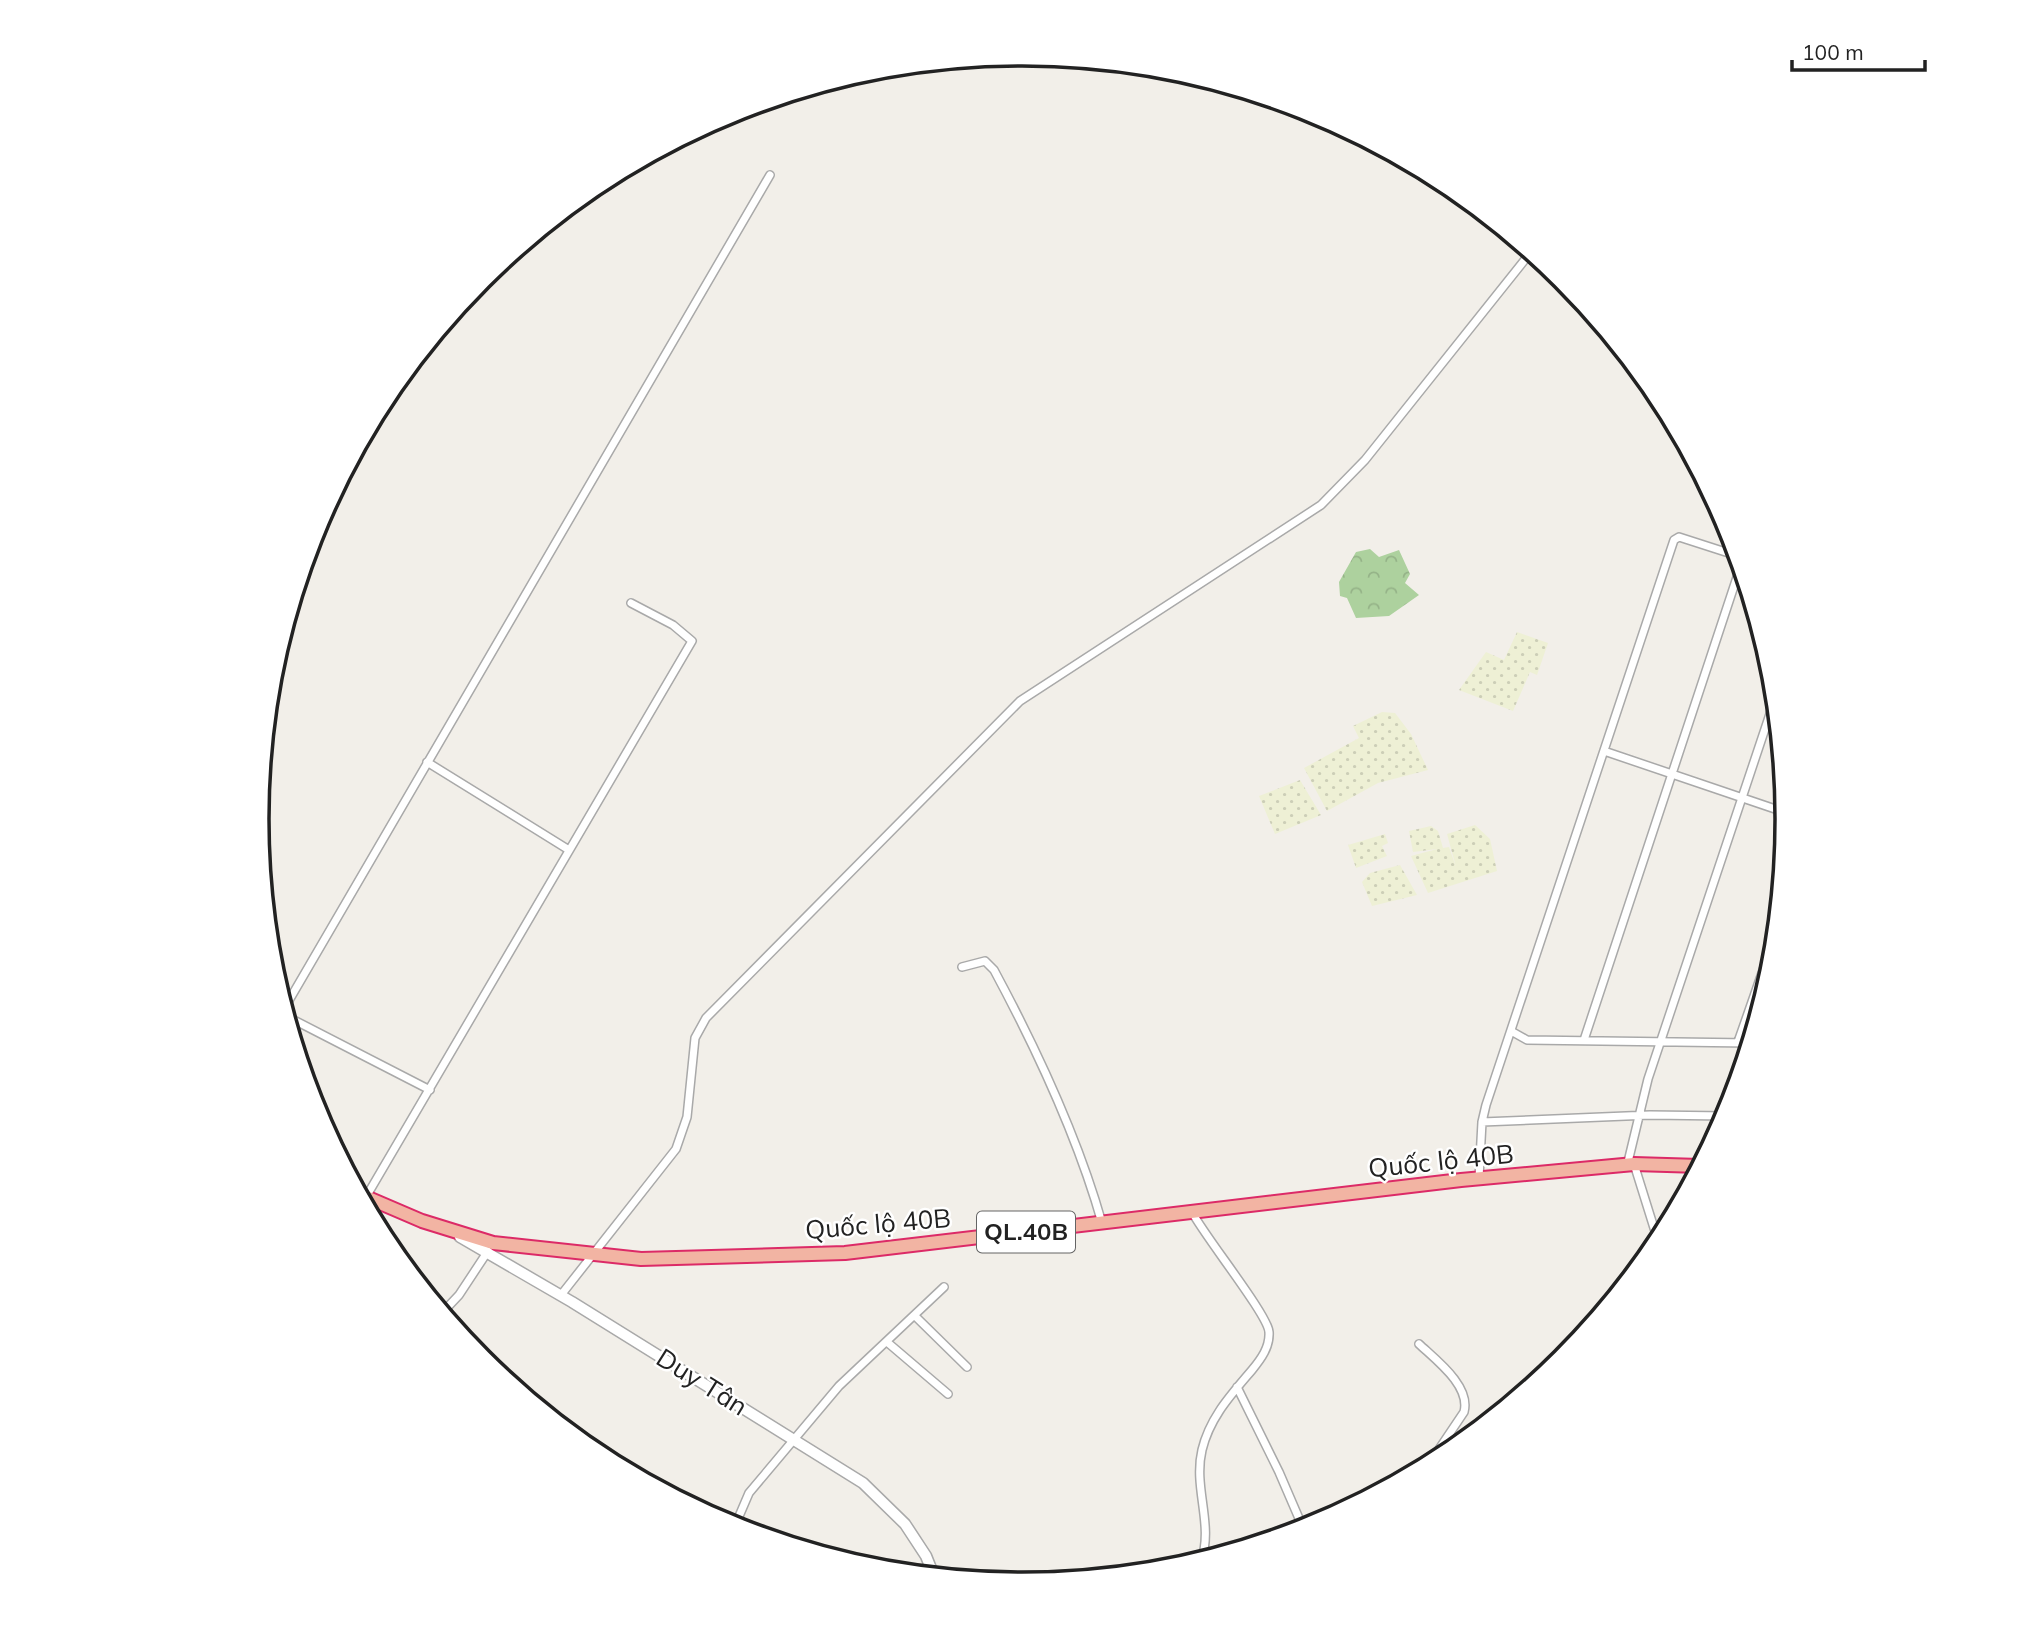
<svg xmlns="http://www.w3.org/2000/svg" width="2044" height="1639" viewBox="0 0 2044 1639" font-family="Mulish,sans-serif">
	<defs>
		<pattern id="farmland-dots" width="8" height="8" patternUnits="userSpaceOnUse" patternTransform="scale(1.75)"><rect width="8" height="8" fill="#eef0d5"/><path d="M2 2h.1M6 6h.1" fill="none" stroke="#ccceb7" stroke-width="1.8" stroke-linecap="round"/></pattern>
		<pattern id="forest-crowns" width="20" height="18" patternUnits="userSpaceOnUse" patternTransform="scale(1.75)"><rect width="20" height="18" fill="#add19e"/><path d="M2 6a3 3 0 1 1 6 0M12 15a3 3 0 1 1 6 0" fill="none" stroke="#95b388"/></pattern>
	</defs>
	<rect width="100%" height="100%" fill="#f2efe9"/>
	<path fill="url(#farmland-dots)" d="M1517,632L1548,643L1537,675L1530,672L1513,711L1459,690L1486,652L1504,660Z
		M1382,712L1395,713L1411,734L1428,770L1378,783L1327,811L1304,768L1359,738L1353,726Z
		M1300,780L1321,815L1275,834L1259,796Z
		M1475,825L1490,839L1497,871L1428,893L1411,856L1437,849L1413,852L1409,831L1431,826L1438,831L1443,848L1449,847L1456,867L1447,834Z
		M1385,834L1388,843L1382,846L1387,856L1356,868L1348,845Z
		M1400,865L1417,895L1372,906L1362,882L1370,873Z"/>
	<path fill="url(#forest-crowns)" d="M1370,549L1379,557L1399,550L1410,574L1405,583L1419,595L1389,616L1356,618L1347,598L1340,596L1339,582L1356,552Z"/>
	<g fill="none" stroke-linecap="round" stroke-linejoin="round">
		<defs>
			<path id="minor" d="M1604,751L1787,813
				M427,762L569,850
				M962,967L985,961L994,970C1037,1050 1077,1135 1102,1223
				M284,1009L770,175
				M286,1016L430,1090
				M1511,1031L1527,1040L1750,1043
				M1584,1040L1741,565
				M1738,1042L1776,933
				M1482,1122L1650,1115L1727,1116
				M1634,1164L1659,1244
				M1627,1166L1648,1079L1775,699
				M1479,1178L1482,1122L1486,1105L1674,540L1679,537L1738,556
				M366,1197L692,641L673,625L631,603
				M1192,1212C1205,1237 1268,1315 1269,1332C1270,1347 1261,1359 1252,1370C1231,1395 1210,1417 1202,1450C1193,1488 1214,1525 1201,1561
				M561,1295L676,1149L687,1117L695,1038L706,1018L1020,701L1321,505L1365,460L1531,252
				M442,1313L459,1295L488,1251
				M915,1316L967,1367
				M887,1342L948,1394
				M1419,1344C1436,1360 1471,1386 1464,1412L1427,1467
				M1237,1387L1279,1472L1304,1530
				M734,1528L749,1493L839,1386L944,1287
				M1202,1558L1214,1557"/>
			<path id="tertiary" d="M460,1237L572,1302L863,1483L905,1524L926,1556L934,1576"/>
			<path id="trunk" d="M359,1194L422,1221L493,1243L641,1259L845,1253L1461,1180L1634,1164L1700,1166"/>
		</defs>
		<use href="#minor" stroke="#a9a9a9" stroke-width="10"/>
		<use href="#tertiary" stroke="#a9a9a9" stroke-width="13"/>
		<use href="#trunk" stroke="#dc2a67" stroke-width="16"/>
		<use href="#minor" stroke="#fff" stroke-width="7"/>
		<use href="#tertiary" stroke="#fff" stroke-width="10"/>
		<use href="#trunk" stroke="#f2b4a3" stroke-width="12"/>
	</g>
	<g text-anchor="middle" stroke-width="5" stroke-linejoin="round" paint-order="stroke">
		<rect fill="#fff" stroke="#646464" stroke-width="2" x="977" y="1211.5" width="98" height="41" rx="5"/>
		<g font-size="24" font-weight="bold" fill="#222">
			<text x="1026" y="1240">QL.40B</text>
		</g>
		<g font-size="26" fill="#222" stroke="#fff">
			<text transform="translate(1441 1161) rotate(-6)" y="9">Quốc lộ 40B</text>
			<text transform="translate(878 1224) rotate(-5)" y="9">Quốc lộ 40B</text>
			<text transform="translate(702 1382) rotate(32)" y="9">Duy Tân</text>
		</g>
	</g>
	<path d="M0 0H2044V1639H0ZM269 819a753 753 0 1 1 1506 0a753 753 0 1 1-1506 0Z" fill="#fff" fill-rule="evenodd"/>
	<path fill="none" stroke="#222" stroke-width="3.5" d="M269 819a753 753 0 1 1 1506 0a753 753 0 1 1-1506 0Z"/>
	<path d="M1792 60v10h133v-10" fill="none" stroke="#222222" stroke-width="3.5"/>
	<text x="1802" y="60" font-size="21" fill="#222222" stroke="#ffffff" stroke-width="5" paint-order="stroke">100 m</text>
</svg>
